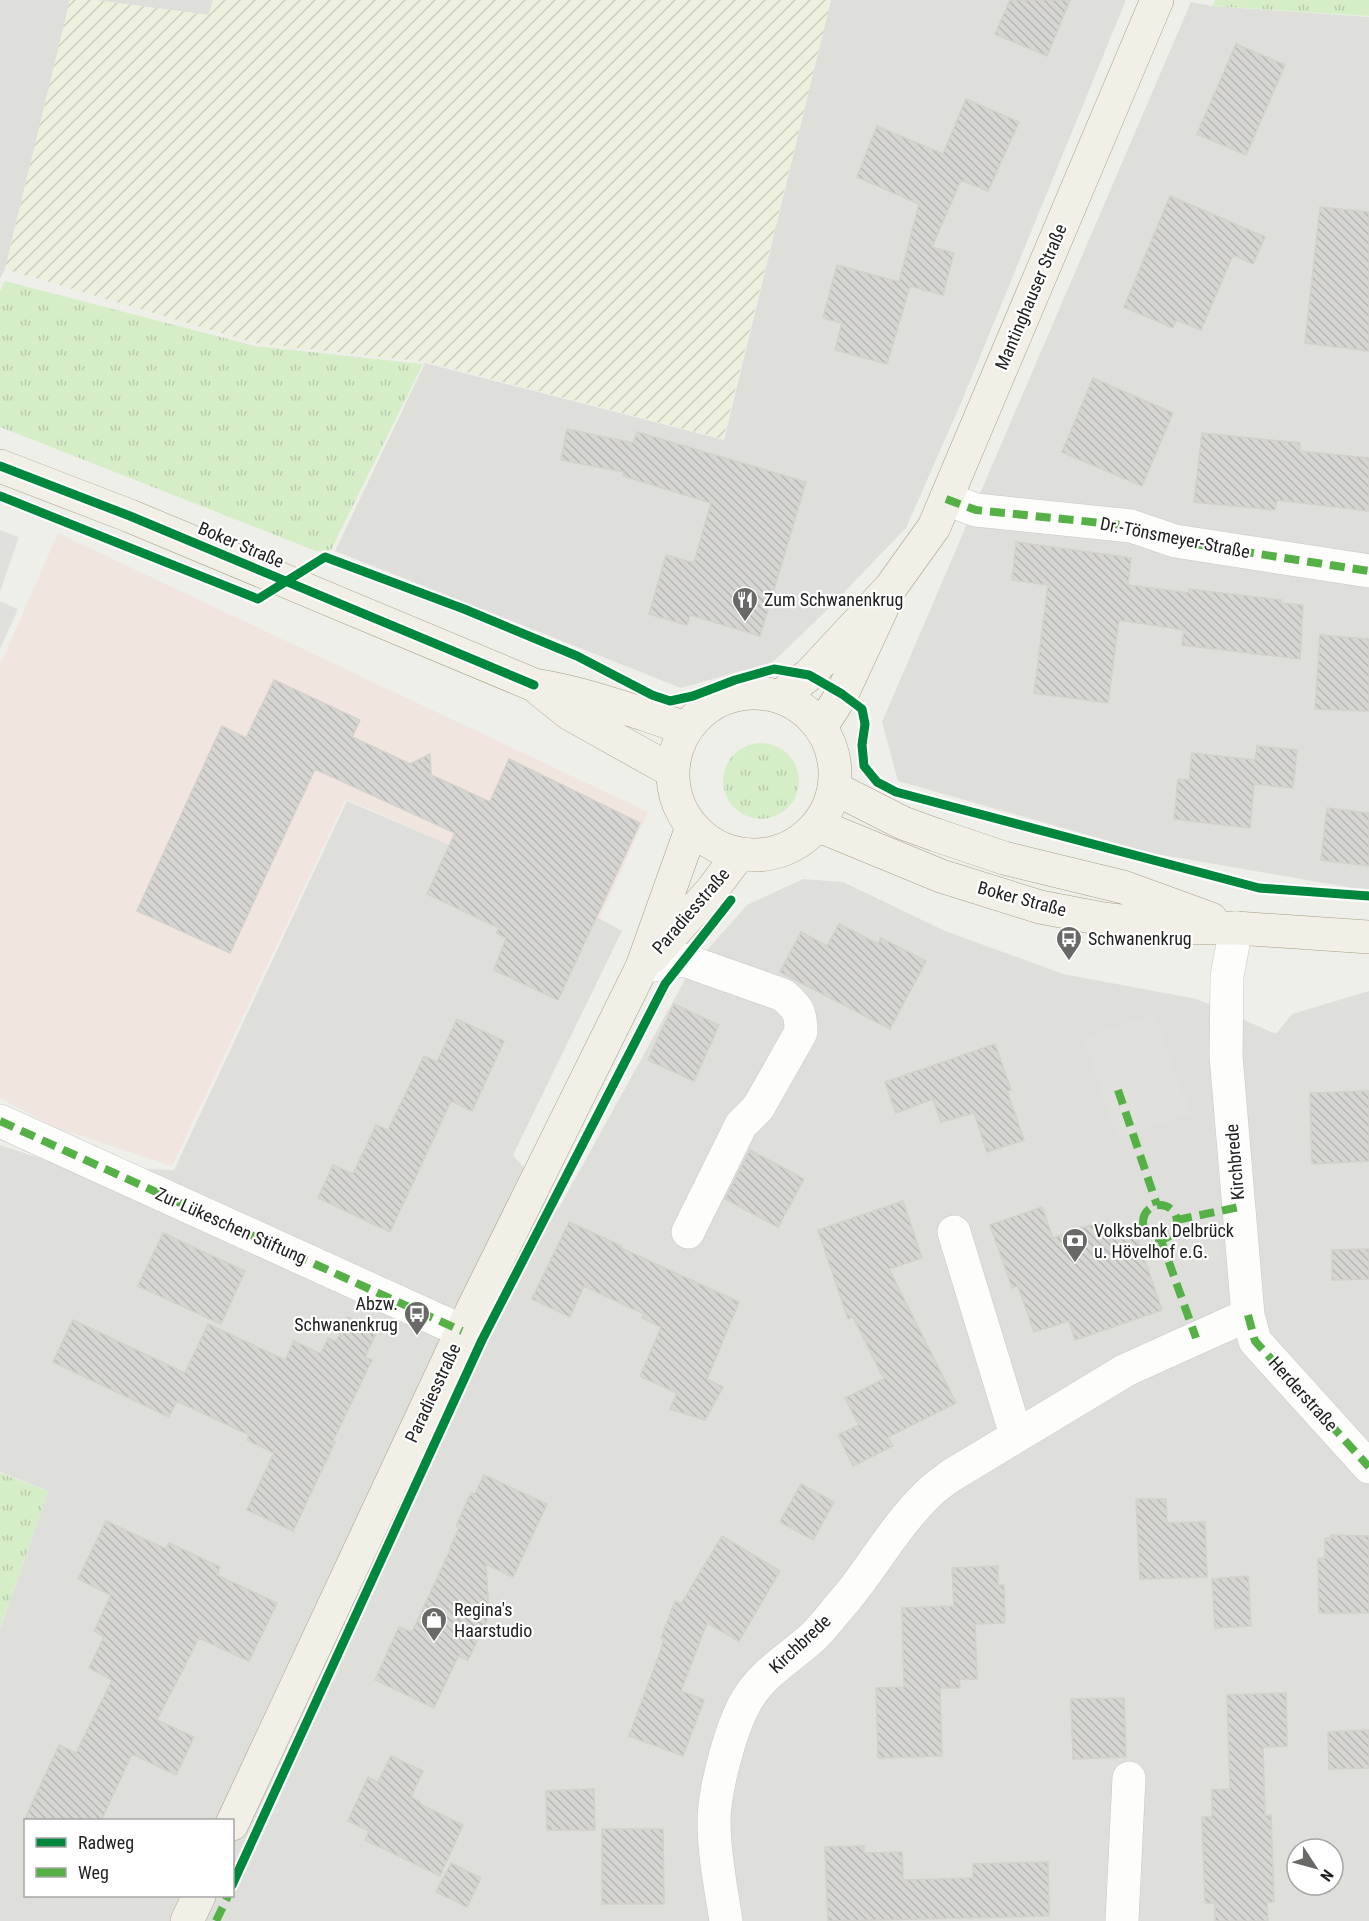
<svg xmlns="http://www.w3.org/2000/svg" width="1369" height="1921" viewBox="0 0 1369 1921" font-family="'Roboto Condensed',sans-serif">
	<defs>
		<pattern id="farmland-furrows" width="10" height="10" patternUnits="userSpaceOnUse" patternTransform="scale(1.5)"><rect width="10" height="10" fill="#ecf0dd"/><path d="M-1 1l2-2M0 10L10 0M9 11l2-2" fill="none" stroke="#cacebd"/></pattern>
		<pattern id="grass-tufts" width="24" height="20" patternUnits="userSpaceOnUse" patternTransform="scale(1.5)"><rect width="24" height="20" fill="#d6eec8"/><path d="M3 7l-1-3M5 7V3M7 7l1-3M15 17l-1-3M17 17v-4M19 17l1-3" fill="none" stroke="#b7ccac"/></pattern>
		<pattern id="building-back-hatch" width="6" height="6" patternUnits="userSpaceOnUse" patternTransform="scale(1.5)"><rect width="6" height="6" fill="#d6d5d1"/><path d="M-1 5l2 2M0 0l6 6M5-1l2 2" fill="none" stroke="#b7b7b3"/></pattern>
	</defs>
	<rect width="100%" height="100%" fill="#efefea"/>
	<path fill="#dededb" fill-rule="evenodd" d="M0,0H70L5,269L0,279Z
		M94,0H213L209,15Z
		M831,0H1126L961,403L906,528L823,614L773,662L681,688L335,551L425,363L724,440Z
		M1191,2L1212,6L1369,17V889L1353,888L1151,853L898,781L882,722Z
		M347,801L450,845L553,893L622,931L513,1155L559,1208L692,967L747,905L803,879L843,882L945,931L1063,974L1197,999L1276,1034L1292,1014L1369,991V1921H0V1630L48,1491L0,1472V1145L63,1166L174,1170ZM26,1820H232V1896H26ZM1297,1849H1333V1885H1297Z"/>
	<path fill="#f1e5df" d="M58,533L648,812L600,918L450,845L346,799L172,1166L56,1128L0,1098V665Z"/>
	<path fill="url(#farmland-furrows)" d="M70,0H94L209,15L213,0H831L723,439L427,362L255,343L5,269Z"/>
	<path fill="url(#grass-tufts)" d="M1215,0H1369V16L1212,6Z
		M5,281L255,346L423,364L331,550L316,551L0,427V291Z
		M723 781a38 38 0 1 1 76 0a38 38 0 1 1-76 0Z
		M0,1473L48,1491L0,1629Z"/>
	<path fill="#e0e0dd" d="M0,530L19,537L0,592Z
		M0,601L18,609L0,649Z
		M1154,1013L1190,1113L1118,1139L1083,1039Z
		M1208,1209L1224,1256L1196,1266L1181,1218Z"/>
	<path fill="url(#building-back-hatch)" stroke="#d2d1cb" stroke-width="1.5" d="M1010,0H1070L1047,56L995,34Z
		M1236,44L1285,65L1246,155L1197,134Z
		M966,99L1019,122L988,191L961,180L932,247L954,253L943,295L910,286L887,364L835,350L842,323L823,318L837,265L899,282L919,204L857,177L877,126L943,154Z
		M1170,196L1265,237L1253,264L1233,255L1201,330L1176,320L1173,328L1124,307Z
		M1320,207L1369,212V351L1305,343Z
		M1093,378L1173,413L1142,486L1062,452Z
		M567,429L633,443L637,432L806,482L760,636L690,615L687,625L649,614L666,555L694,563L711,503L623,476L624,472L561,460Z
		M1202,433L1300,443L1299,451L1369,458V511L1277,500L1275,510L1194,502Z
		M1016,542L1131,558L1128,585L1189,593V589L1281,600L1280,603L1303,605L1300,659L1182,645L1184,630L1119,620L1108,703L1034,693L1048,585L1012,580Z
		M1320,635L1369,639V711L1315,709Z
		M274,680L360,720L352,737L410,764L430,754L431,775L490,802L509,759L640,823L558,1000L494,970L506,938L496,933L499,928L427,894L455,833L315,769L230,953L137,911L222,726L246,738Z
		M1257,746L1297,750L1293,788L1254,784L1250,828L1174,819L1178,779L1189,780L1192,753L1255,760Z
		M1327,808L1369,813V866L1321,860Z
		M839,924L878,944L881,938L926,961L890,1029L780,972L801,932L827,946Z
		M674,1004L719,1025L694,1081L648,1060Z
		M457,1019L504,1041L472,1111L451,1101L390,1232L318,1198L333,1165L353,1174L376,1125L388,1130L424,1056L437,1062Z
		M995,1044L1011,1090L1007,1091L1024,1140L987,1152L974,1113L941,1122L933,1099L896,1113L885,1082Z
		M1369,1091V1161L1312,1164L1310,1093Z
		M750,1150L804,1179L778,1227L725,1199Z
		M903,1201L922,1258L889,1269L956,1403L888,1437L893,1446L853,1466L838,1435L859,1425L845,1398L884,1379L853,1317L848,1319L818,1230Z
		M1042,1207L1053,1238L1099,1222L1138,1240L1162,1310L1075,1340L1069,1321L1034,1332L1018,1286L1012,1288L990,1225Z
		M569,1222L622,1246L621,1248L739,1302L707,1379L723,1387L705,1420L670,1409L677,1393L640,1376L661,1327L642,1318L644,1314L584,1286L570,1317L532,1299Z
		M163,1233L245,1271L221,1324L138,1286Z
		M1369,1249V1279L1332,1280V1250Z
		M348,1317L377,1331L365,1357L372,1360L333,1441L335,1442L293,1531L247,1510L274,1453L247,1440L249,1435L177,1401L169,1417L53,1362L73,1320L185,1373L208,1324L285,1360L294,1341L321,1354L328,1338L336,1342Z
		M484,1475L547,1504L513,1577L486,1564L489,1616L468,1660L458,1656L434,1708L375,1680L399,1627L412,1632L451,1548L450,1547L459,1528L456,1526L471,1493L475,1494Z
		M801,1484L834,1502L813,1540L780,1522Z
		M1136,1499H1166L1167,1523L1205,1522L1207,1577L1140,1579Z
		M106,1521L166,1549L169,1543L220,1567L217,1575L277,1603L249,1661L199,1638L157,1720L194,1737L176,1775L132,1754L101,1821H24L59,1745L76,1753L112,1680L89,1668L104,1637L94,1631L111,1595L78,1579Z
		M1331,1535L1369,1536V1613H1319L1318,1559L1325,1558V1538H1331Z
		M722,1536L780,1571L739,1641L707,1623L681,1691L704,1700L683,1756L629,1736L659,1655L664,1639L661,1638L675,1601L681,1604Z
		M998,1566V1585H1004L1005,1623L975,1624L977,1679H959L960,1688H940L942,1756L878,1758L876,1688L904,1687L902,1608L954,1606L952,1568Z
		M1248,1576L1251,1626L1215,1628L1212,1579Z
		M1286,1693L1287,1746L1263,1747L1265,1816L1271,1815L1274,1902H1267L1268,1921H1215V1903H1205L1202,1817H1212V1790L1230,1789L1227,1695Z
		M1124,1698L1126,1757L1073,1759L1071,1699Z
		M1369,1730V1768L1329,1769L1328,1732Z
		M391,1756L423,1771L411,1797L420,1802V1804L463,1825L440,1876L365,1840L369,1831L348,1821L368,1777L378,1782Z
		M594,1789L595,1830H547L546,1791Z
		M602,1829H663L664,1904H602Z
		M864,1846V1853L902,1852L903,1880L973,1878V1864L1048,1862L1049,1916L828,1921L825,1847Z
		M451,1863L481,1878L467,1907L436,1892Z"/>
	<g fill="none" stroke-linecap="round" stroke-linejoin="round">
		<defs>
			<path id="minor" d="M946,499L976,510L1131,526L1175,541L1369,571
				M1236,928L1227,976L1226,1056L1248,1315L1255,1341L1369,1467
				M642,967L684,960L783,995C798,1008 801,1012 801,1032L758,1108L741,1125L688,1232
				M0,1121L462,1331
				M954,1232L1016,1435
				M726,1921C721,1888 714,1855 714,1822C714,1790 732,1721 750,1695C766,1671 792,1656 813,1637C825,1625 835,1611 846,1599C874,1565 895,1526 927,1495C934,1487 944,1481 952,1475L1126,1370L1248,1315
				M1122,1921L1129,1778"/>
			<path id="major" d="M0,466L130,516L534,685C586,693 635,712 686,728
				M540,690L570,714L672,771
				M673 774a81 81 0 1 1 162 0a81 81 0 1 1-162 0Z
				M780,696L809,675L891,587L934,527L1157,0
				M821,727L842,694L882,608
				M834,788L903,823L936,835L1004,858L1123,887L1211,919
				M817,825L941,876L1040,907L1103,919L1180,928H1236L1369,937
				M652,957L712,890L739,854
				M232,1824L462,1331L642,967L692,827
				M187,1921L199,1896"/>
		</defs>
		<use href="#minor" stroke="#c8c8c6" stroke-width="34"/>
		<use href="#major" stroke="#a6a185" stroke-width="34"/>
		<use href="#minor" stroke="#fdfdfc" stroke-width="33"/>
		<use href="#major" stroke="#f2efe6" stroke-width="33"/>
		<path stroke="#55b145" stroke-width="8" stroke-dasharray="15 8" stroke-linecap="butt" d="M946,499L976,510L1131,526L1175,541L1369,571
			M1118,1090L1157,1205
			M0,1121L462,1331
			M1143 1222a17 17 0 1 1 34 0a17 17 0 1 1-34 0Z
			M1177,1220L1239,1207
			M1161,1240L1196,1338
			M1248,1315L1255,1341L1369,1467
			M216,1921L228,1896"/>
		<defs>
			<path id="cycleway" d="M0,466L130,516L534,685
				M0,496L258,599L325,557L464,609L577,656L652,695L670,701L693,696L735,680L774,669L809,675L842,694L862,709L865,724L862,745L864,766L877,782L896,792L1259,888L1369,896
				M232,1885L482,1340L665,984L731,900"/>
		</defs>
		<use href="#cycleway" stroke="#fff" stroke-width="13"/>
		<use href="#cycleway" stroke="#00873e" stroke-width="9"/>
	</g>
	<defs>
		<symbol id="restaurant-pin" viewBox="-11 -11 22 30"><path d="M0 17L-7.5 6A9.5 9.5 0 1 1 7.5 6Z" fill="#696967" stroke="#fff"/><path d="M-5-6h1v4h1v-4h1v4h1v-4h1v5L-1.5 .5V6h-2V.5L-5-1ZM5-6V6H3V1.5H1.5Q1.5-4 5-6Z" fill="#fff"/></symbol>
		<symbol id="bus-pin" viewBox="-11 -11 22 30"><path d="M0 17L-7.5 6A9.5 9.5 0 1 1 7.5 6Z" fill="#696967" stroke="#fff"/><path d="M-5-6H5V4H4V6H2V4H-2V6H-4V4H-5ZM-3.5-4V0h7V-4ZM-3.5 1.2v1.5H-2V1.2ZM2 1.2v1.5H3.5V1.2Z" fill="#fff"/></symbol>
		<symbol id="bank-pin" viewBox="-11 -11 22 30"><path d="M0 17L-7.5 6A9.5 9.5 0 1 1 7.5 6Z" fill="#696967" stroke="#fff"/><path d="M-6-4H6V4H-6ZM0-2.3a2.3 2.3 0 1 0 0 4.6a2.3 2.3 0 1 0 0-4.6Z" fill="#fff"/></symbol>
		<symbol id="shop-pin" viewBox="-11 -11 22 30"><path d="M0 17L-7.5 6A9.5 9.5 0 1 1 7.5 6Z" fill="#696967" stroke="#fff"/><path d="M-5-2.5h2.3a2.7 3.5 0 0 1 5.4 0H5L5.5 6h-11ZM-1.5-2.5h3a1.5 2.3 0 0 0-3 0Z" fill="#fff"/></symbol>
	</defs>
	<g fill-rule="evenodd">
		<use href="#restaurant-pin" x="730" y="585" width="30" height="40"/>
		<use href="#bus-pin" x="1054" y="924" width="30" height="40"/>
		<use href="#bank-pin" x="1060" y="1226" width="30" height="40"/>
		<use href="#bus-pin" x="402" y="1299" width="30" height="40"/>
		<use href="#shop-pin" x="419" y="1605" width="30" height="40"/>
	</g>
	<g text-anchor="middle" stroke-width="4.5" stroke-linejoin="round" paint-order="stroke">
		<g font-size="18" fill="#212121" stroke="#fff">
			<text transform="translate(1031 297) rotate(-67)" y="6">Mantinghauser Straße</text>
			<text transform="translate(1175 538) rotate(11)" y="6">Dr.-Tönsmeyer-Straße</text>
			<text transform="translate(241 545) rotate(23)" y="6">Boker Straße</text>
			<text transform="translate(1022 899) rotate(15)" y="6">Boker Straße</text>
			<text transform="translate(691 911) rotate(-49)" y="6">Paradiesstraße</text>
			<text transform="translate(1235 1162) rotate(-95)" y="6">Kirchbrede</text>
			<text transform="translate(231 1226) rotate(24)" y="6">Zur Lükeschen Stiftung</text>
			<text transform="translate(433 1393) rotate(-65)" y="6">Paradiesstraße</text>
			<text transform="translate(1303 1394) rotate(48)" y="6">Herderstraße</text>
			<text transform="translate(800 1644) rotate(-43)" y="6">Kirchbrede</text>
		</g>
		<g font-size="18" fill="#212121" stroke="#fff" text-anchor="start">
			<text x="764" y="606">Zum Schwanenkrug</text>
			<text x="1088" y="945">Schwanenkrug</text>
			<text x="1094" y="1237">Volksbank Delbrück<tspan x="1094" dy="21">u. Hövelhof e.G.</tspan></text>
			<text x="398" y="1310" text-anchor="end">Abzw.<tspan x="398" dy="21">Schwanenkrug</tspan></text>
			<text x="454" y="1616">Regina's<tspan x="454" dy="21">Haarstudio</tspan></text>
		</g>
	</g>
	<rect x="24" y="1819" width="210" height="78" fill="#ffffff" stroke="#a6a6a6" stroke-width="1.5"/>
	<rect x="36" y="1838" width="30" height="9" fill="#00873e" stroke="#a6a6a6" stroke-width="1.5"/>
	<text x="78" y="1849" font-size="18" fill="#212121">Radweg</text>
	<rect x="36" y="1868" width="30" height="9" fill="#55b145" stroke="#a6a6a6" stroke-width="1.5"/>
	<text x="78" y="1879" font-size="18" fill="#212121">Weg</text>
	<g transform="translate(1315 1867) rotate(126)"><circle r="28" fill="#ffffff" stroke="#a6a6a6" stroke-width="1.5"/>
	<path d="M0-4.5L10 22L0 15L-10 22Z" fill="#696967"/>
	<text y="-9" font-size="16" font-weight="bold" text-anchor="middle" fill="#212121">N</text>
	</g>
</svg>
